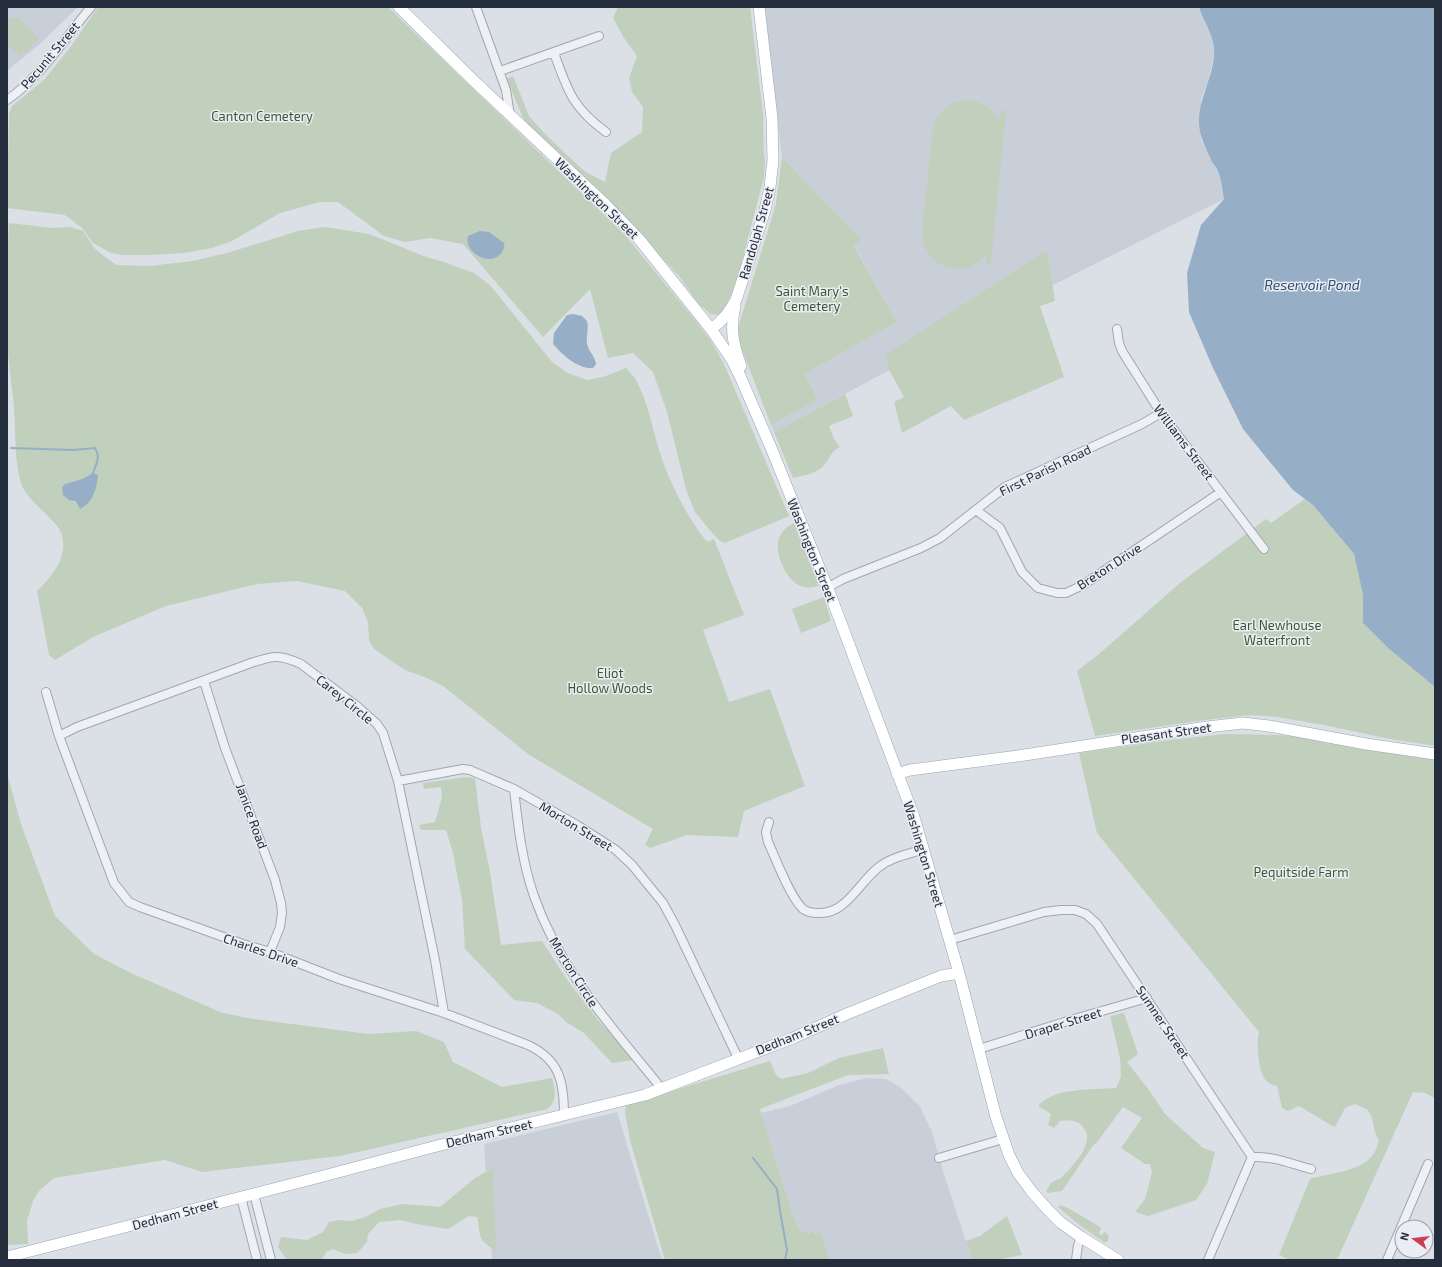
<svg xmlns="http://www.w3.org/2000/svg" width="1442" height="1267" viewBox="0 0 1442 1267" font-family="'Exo 2',sans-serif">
	<rect width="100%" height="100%" fill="#dbdfe6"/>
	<path fill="#c9cfd8" d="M7,7H78L40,44L7,71Z
		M764,7H1199L1211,35L1214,46V55L1208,81L1201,99V140L1221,179L1222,190L1224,199L966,329L774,432L771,425L818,400L805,374L897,322L854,245L861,239L782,157Z
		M867,1078L886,1079L900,1087L919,1105L932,1132L943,1171L972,1260H830L820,1233L815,1234L813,1231L801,1233L792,1213L761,1113L790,1106L839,1085Z
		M617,1112L662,1260H492L484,1144Z"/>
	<path fill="#c1d0bc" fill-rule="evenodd" d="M98,7H388L624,234L696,321L711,341L724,364L789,516L725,543L720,541L713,534L695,512L686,489L667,412L653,372L633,353L608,358L590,289L543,337L463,244L430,238L405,242L384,236L338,202H320L280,213L232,241L212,248L184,253L149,255H123L111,253L93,243L82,228L65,215L7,208L9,114L12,106L44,80L72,45Z
		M618,7H750L763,113L764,157L765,159L764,177L737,280L727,304L721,313L717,315L710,314L698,303L679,276L600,192L533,130L523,118L507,79L513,76L529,116L543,132L584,171L605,182L611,153L642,132L643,107L632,92L629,78L637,56L624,38L613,18Z
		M11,18H20L39,39L21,56L7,45V20Z
		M963,100C979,99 991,106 1000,120L1001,110H1006L991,265H986V255C962,282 922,267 922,231L933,127C937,112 948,103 963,100Z
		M782,157L861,239L854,246L897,322L805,374L818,400L771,425L741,347C739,338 738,330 740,321L776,204Z
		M9,223L53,228L70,227L83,231L95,249L116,265L149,266L193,261L227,253L298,231L325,227L369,234L426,257L441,261L474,273L490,285L552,362L568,373L587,380L603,377L626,368C629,372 633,375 636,380C649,404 653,433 662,459C672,488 688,518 707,542L714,539L744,615L703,630L729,702L770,689L805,786L744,811L738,837L687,835L650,848L645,845L653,829L528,754L443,686L427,678L405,670L374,649L369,640L368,622L362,608L345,591L297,581L257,584L166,606L93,637L55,660L49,655L37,591C52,576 68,558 62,535C58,520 26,501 21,483C14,459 16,434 14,408C12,385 8,362 7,339C5,300 7,261 9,223ZM93,473L80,509L62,487L65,484L82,479Z
		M1047,250L1055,301L1040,306L1064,377L964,420L951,406L902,433L894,402L904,397L889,370L885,355Z
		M845,394L853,416L829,426L834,439L840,447C829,452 830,461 821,468C814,474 802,476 793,478L774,432Z
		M1305,499L1313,505L1354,554L1363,595V623L1388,648L1435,687V746L1390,739L1324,725L1277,717L1251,715L1205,720L1095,736L1077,671L1099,654L1180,583L1266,519L1271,523Z
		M794,523L819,586C814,587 809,588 804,587C787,584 772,551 780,536C783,530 788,526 794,523Z
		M824,597L831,621L801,633L792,609Z
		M1225,734C1261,734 1297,735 1332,741C1367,747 1400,755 1435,759V1098L1425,1093L1413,1092L1337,1260H1290L1279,1255L1310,1179C1330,1173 1360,1172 1373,1155C1376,1151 1377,1145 1379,1141L1375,1132L1372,1118L1368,1110L1355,1104L1345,1108L1335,1127L1329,1124L1299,1106L1288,1111L1282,1108L1277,1086C1274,1085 1270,1084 1268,1082C1258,1076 1256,1042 1259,1032L1097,833L1079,753L1170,740Z
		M7,773L21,824L55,916L94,954L131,973L220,1012L247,1018L368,1034L416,1031L444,1042L453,1062L502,1087L552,1078C555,1089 558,1101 547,1109L340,1156L202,1172L165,1160L54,1178L39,1191L33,1201L27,1221L28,1244L7,1245Z
		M466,777L475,778L481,828L490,872L501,945L542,941L568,981L598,1020L635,1060L612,1063L584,1033L566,1022L558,1014L537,1003L514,1000L465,949L462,900L453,853L446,830H421L419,825L435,822L442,797L441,787L424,789L423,783Z
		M1124,1013L1138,1054L1127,1062L1149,1090L1165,1114L1203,1148L1215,1152L1207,1184L1196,1200L1148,1216L1135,1212L1145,1199L1152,1173L1150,1164H1145L1121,1148L1142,1118L1123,1107L1098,1141L1092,1147L1062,1191L1048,1193L1046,1191C1048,1189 1049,1185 1051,1183C1054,1180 1059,1180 1062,1177C1072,1167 1094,1145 1085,1130C1079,1120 1071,1120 1060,1121L1054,1128L1048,1125L1051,1114L1038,1106C1054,1087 1092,1090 1116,1088L1121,1077L1120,1058L1110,1016Z
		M883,1048L889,1074L848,1075L760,1109L792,1213L801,1233L805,1231L808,1233L813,1231L815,1234L820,1232L830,1260H665L631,1144L625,1113L626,1105L770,1061L776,1075L781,1079L808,1073L839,1058Z
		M493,1168L496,1251C475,1237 482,1238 477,1217L469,1216L448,1229L416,1224L400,1220L379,1222L368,1234L367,1242L357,1253L345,1254L333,1249L326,1252L322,1260H287L278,1247L281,1237L307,1240L323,1232L329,1222L339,1220L351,1221L366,1217L380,1209L403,1204L440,1207L475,1178Z
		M1060,1205L1070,1209L1100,1227L1102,1228L1100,1230L1099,1234L1101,1235L1105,1232L1109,1236L1108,1241L1105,1243L1077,1223L1058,1207Z
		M1007,1216L1022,1255L995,1260H972L966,1241L980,1236Z"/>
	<path fill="#96aec6" d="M1199,7H1435V687L1388,648L1363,623V595L1354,554L1313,505L1293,490L1243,429L1213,368L1189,312L1187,273L1201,225L1224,199C1222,190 1222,180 1218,172C1217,168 1214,165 1212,162C1206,148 1199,137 1199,121C1199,96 1216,73 1214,47C1212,32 1203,20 1199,7Z
		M480,231L489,232L504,243C505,247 504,248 502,252C491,269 463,252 468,236Z
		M573,314L582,316L587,321C589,329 586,336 587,344C589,352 595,356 596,364L593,368C577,369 563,355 553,344L554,333L567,315Z
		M93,473L98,475C97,488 93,503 80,509L75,501L69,500L63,495L62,487L65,484L82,479Z"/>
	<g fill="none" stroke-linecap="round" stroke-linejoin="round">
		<path stroke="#96aec6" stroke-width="2" d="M11,448L73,450L95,448C101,457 96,464 93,473
			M753,1158L777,1189L780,1211L787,1250L785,1260"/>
		<defs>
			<path id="minor" d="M476,7L506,90L510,115
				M554,53C568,91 572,107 606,132
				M500,71L599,36
				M7,100C42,76 64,39 91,7
				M1117,329L1119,343L1122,351L1161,413L1264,549
				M976,510L1000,528L1022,572L1038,588L1057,593H1066L1083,585L1221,492
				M827,588L843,579L921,548L940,538L1005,487L1142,424L1161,413
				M204,681L225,748L275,880L281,903L282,913L280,927L270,952
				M46,692L59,736L114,883L129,902L140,907L243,944L270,952L339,979L444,1013L528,1045C560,1060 564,1082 564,1115
				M59,736L77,727L251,663C273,656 278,654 301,664L358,707L377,724L383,733L398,781L435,960L444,1013
				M398,781L463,769L470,770L514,789L577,825L616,850L632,865L663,903L675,925L738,1058
				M514,789C518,825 522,862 534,896C561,973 612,1027 662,1089
				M769,822L766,832L768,842C776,859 790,897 803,909C807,912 813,913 818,913C846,915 859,882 879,867C892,857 909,854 924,849
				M950,940L1044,912L1061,910H1075L1086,914L1097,924L1252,1157L1208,1260
				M979,1049L1074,1019L1147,998
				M1252,1157C1274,1156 1291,1164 1311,1169
				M939,1158L1003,1139
				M254,1194L271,1260
				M241,1197L257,1260
				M1076,1260L1078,1245L1081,1237
				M1387,1260L1428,1164"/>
			<path id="major" d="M399,7L474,81L606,205L639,239L711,329L732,360L740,376L772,450L832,599L914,817L959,973L996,1117L1009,1155L1018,1173L1032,1192L1049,1211L1060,1222L1081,1237L1118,1260
				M735,306C730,328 733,345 741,366
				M711,329C723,321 729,312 736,300L765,210L770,187L773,160L772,118L759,7
				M897,774L910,770L1018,756L1207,727L1243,723L1269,726L1366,744L1435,754
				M7,1257L312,1179L433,1147L645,1095L793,1038L849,1013L941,976L959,973"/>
		</defs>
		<use href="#minor" stroke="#a1a6b0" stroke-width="10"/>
		<use href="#major" stroke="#9ba4b1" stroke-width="12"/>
		<use href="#minor" stroke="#eef0f4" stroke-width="8"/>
		<use href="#major" stroke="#fff" stroke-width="11"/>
	</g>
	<g text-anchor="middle" stroke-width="3" stroke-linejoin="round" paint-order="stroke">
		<g font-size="13" fill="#252e3c" stroke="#eaeef4">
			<text transform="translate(50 55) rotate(-50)" y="5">Pecunit Street</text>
			<text transform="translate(597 198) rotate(44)" y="5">Washington Street</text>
			<text transform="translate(756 233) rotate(-74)" y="5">Randolph Street</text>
			<text transform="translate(1184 442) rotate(53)" y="5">Williams Street</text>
			<text transform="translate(1045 470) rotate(-26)" y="5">First Parish Road</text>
			<text transform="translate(812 550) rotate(68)" y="5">Washington Street</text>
			<text transform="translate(1109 566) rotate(-33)" y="5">Breton Drive</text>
			<text transform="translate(345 699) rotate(39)" y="5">Carey Circle</text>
			<text transform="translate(1166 733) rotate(-8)" y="5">Pleasant Street</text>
			<text transform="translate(252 816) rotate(70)" y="5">Janice Road</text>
			<text transform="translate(576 826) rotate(31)" y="5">Morton Street</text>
			<text transform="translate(924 854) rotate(73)" y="5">Washington Street</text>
			<text transform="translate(261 950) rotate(19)" y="5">Charles Drive</text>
			<text transform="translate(574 972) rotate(58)" y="5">Morton Circle</text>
			<text transform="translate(1163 1022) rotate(56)" y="5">Sumner Street</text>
			<text transform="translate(1063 1023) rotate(-17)" y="5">Draper Street</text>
			<text transform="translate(797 1034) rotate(-22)" y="5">Dedham Street</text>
			<text transform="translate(489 1133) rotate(-13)" y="5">Dedham Street</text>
			<text transform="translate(175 1214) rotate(-15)" y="5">Dedham Street</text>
		</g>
		<g font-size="13" fill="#3a5733" stroke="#eaeef4">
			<text x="262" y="121">Canton Cemetery</text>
			<text x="812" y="296">Saint Mary's<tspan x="812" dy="15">Cemetery</tspan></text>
			<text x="1277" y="630">Earl Newhouse<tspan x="1277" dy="15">Waterfront</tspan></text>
			<text x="610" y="678">Eliot<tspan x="610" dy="15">Hollow Woods</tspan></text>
			<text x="1301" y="877">Pequitside Farm</text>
		</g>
		<g font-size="14" font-style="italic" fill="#304d6f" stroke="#eaeef4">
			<text x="1312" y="290">Reservoir Pond</text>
		</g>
	</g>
	<rect width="1442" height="1267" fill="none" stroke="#252e3c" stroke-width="16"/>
	<g transform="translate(1414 1239) rotate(285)"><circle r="19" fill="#eaeef4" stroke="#9ba1aa"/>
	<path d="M0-3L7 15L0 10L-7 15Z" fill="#cd3e55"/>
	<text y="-6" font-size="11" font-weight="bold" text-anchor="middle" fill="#252e3c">N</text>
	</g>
</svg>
